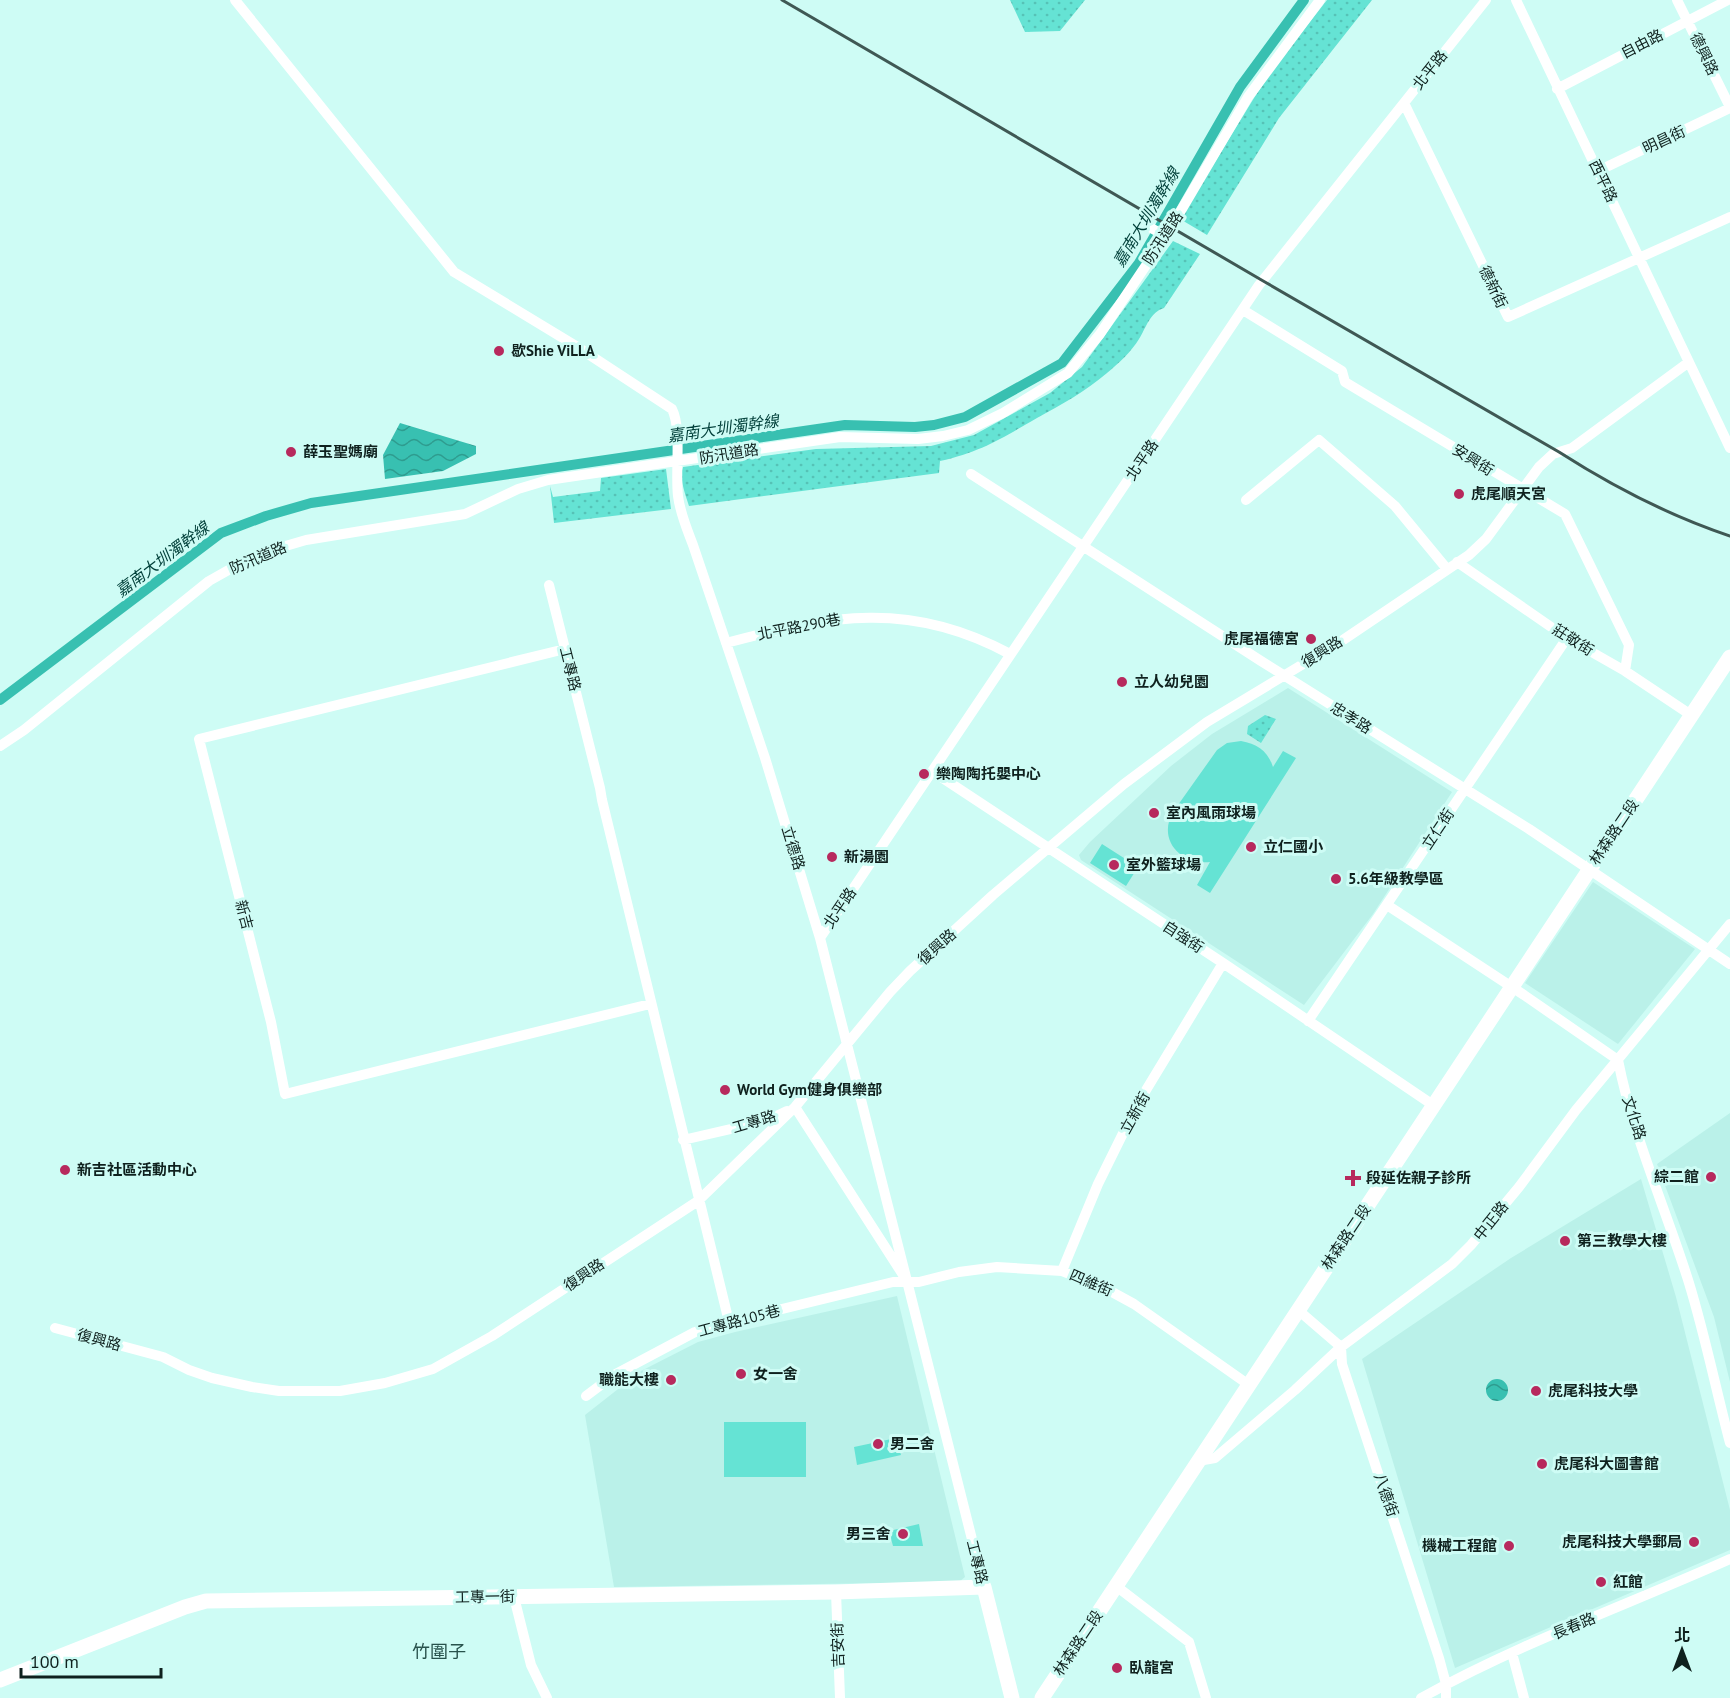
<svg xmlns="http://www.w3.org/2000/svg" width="1730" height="1698" viewBox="0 0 1730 1698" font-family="'PT Sans','Noto Sans TC',sans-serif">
	<defs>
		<pattern id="park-dots" width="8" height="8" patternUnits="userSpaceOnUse" patternTransform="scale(1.5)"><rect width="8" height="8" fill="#65e3d4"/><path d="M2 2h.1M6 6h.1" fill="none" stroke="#56c2b6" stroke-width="1.8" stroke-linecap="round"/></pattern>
		<pattern id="water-waves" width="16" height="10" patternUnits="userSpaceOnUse" patternTransform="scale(1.5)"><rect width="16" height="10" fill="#38c0b1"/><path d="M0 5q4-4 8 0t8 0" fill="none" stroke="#2e9c8f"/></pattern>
	</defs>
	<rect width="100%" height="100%" fill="#cefcf5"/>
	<path fill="#baf1e9" d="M1288,688L1452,792L1373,914L1304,1005L1081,860L1079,855L1090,842L1171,766L1212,734Z
		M1593,882L1695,949L1618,1044L1525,983Z
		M1730,1113V1382L1714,1317L1657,1164Z
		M1641,1179L1676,1297L1730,1510V1550L1455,1668L1362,1359L1511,1258Z
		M897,1296L965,1577L959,1582L614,1587L585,1415L641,1371L698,1342L735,1332Z"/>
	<path fill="#65e3d4" d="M1241,741C1257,744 1268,751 1273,767L1283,751L1296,758L1210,893L1197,885L1210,862C1181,865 1157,840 1173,812L1217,750L1227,743Z
		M1102,844L1138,867L1126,886L1090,863Z
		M724,1422H806V1477H724Z
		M896,1438L901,1455L857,1465L854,1447Z
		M919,1524L923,1546H893L889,1531Z"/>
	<path fill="url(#park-dots)" d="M1010,0H1085L1060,31L1025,32Z
		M1327,0H1372L1279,118L1207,235L1180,219L1254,98L1274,68Z
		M1173,241L1200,254L1164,308C1150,312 1146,328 1139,339C1132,351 1118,364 1107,373C1086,391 1061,405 1037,418C1002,438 981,452 940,461L939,473L689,506C685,494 679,478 683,467L816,449L931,446L974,435L1050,393L1082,367Z
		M666,469L671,509L554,523L550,486L553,497L600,491L601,478Z
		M1265,715L1276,719L1261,743L1247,734L1248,726Z"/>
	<path fill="url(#water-waves)" d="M400,423L476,446V454L443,471L385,479L383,455Z
		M1486 1390a11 11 0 1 1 22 0a11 11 0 1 1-22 0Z"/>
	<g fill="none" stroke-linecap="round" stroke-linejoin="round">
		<path stroke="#38c0b1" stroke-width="10" d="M0,700L221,533L266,516L311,503L845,425L915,427L934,425L965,417L1062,363L1139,263L1240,87L1304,0"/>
		<path stroke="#fff" stroke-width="10" d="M235,0L454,272L576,346L672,409C682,429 675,471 678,496C680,513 687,529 693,545L765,758L820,938L907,1281
			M1516,0L1730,448
			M1677,0L1730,107
			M1557,89L1728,0
			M1404,103L1508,317L1730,217
			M1598,171L1730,108
			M1146,225L1165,236
			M1243,310L1342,371L1345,382L1565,514L1629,645L1625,671
			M971,474L1261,661L1529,829L1730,964
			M1246,500L1319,440L1395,506L1447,569
			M1457,562L1567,638L1625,671L1691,715
			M549,585L600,788L602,800L729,1322
			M726,643C831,615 910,600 1010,654
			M565,649L199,739L271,1022L285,1094L650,1004
			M0,746L24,730L209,581L255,555L306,540L465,514L518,489L548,480L840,437L918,439L943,436L968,430L1003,413L1068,373L1100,334L1169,231L1248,97L1320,0
			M932,771L1223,963L1433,1105
			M1387,905L1524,995L1618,1060C1633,1137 1666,1209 1689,1283C1705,1335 1716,1390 1730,1443
			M820,938L1259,285L1486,0
			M1308,1021L1567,638
			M795,1107L907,1281L984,1587
			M683,1140L766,1121L787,1111
			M1062,1271L1098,1184L1137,1105L1223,963
			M1298,1310L1341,1347L1342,1364L1439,1658L1446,1684V1698
			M55,1328L163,1357L189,1370L212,1378L252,1387L279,1391H340L385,1383L433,1369L492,1336L698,1201L795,1107L890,992L910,971L993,895L1124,784L1207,722L1343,640L1469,555L1486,539L1539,467L1553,454L1572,448L1689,362
			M586,1396L614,1375L695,1332L729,1322L893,1282H919L959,1272L997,1267L1062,1271L1101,1286L1134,1304L1249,1385
			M1198,1461L1215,1458L1295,1390L1341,1347L1452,1264L1471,1245L1519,1187L1576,1110L1730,924
			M1116,1586L1189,1642L1206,1698
			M836,1592L840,1698
			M514,1597L531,1665L547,1698
			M1512,1653L1524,1698
			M1421,1698C1520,1643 1627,1605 1730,1559"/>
		<path stroke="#fff" stroke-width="15" d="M0,1680L185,1607L206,1601L836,1592L984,1587L1012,1698
			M1042,1698L1730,657"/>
		<path stroke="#3f5854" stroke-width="3" d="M782,0C1041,151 1299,303 1559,452C1612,486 1670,516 1730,536"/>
	</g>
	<g fill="#b7295d" stroke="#cefcf5" stroke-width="2">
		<circle cx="499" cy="351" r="6"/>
		<circle cx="291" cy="452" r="6"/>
		<circle cx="1459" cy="494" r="6"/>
		<circle cx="1311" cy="639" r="6"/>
		<circle cx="1122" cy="682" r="6"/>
		<circle cx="924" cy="774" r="6"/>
		<circle cx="1154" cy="813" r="6"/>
		<circle cx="1251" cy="847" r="6"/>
		<circle cx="832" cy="857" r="6"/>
		<circle cx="1114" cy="865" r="6"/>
		<circle cx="1336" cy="879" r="6"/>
		<circle cx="725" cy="1090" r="6"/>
		<circle cx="65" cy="1170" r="6"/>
		<circle cx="1711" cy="1177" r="6"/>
		<path d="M1350 1169h6v6h6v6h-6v6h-6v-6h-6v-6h6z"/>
		<circle cx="1565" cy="1241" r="6"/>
		<circle cx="741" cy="1374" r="6"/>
		<circle cx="671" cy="1380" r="6"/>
		<circle cx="1536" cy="1391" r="6"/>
		<circle cx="878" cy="1444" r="6"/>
		<circle cx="1542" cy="1464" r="6"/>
		<circle cx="903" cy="1534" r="6"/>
		<circle cx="1694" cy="1542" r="6"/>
		<circle cx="1509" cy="1546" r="6"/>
		<circle cx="1601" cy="1582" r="6"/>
		<circle cx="1117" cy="1668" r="6"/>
	</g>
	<g text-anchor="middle" stroke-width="6" stroke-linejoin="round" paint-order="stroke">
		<g font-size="15" fill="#0f211e" stroke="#cefcf5">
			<text transform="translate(1642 44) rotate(-27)" y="5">自由路</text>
			<text transform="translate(1704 54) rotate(64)" y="5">德興路</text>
			<text transform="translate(1430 70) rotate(-51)" y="5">北平路</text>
			<text transform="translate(1664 140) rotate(-25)" y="5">明昌街</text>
			<text transform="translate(1603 181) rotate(64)" y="5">西平路</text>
			<text transform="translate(1163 238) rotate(-57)" y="5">防汛道路</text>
			<text transform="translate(1493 287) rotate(64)" y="5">德新街</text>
			<text transform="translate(729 454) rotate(-9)" y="5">防汛道路</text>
			<text transform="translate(1142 460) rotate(-56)" y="5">北平路</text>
			<text transform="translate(1473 460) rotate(32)" y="5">安興街</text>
			<text transform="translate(258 558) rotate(-23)" y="5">防汛道路</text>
			<text transform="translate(799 627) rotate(-11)" y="5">北平路290巷</text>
			<text transform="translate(1573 640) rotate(32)" y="5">莊敬街</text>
			<text transform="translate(1322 652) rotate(-32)" y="5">復興路</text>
			<text transform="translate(570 669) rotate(76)" y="5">工專路</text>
			<text transform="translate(1351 718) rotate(32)" y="5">忠孝路</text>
			<text transform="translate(1438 829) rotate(-56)" y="5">立仁街</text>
			<text transform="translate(1614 832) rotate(-56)" y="5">林森路二段</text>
			<text transform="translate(793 848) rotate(73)" y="5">立德路</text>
			<text transform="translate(840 908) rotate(-56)" y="5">北平路</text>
			<text transform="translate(244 915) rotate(75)" y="5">新吉</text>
			<text transform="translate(1183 937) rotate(33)" y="5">自強街</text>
			<text transform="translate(937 947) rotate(-42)" y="5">復興路</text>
			<text transform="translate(1135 1113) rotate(-61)" y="5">立新街</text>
			<text transform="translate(1634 1118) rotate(72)" y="5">文化路</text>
			<text transform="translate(754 1122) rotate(-17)" y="5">工專路</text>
			<text transform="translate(1491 1221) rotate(-51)" y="5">中正路</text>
			<text transform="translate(1346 1237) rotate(-56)" y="5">林森路二段</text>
			<text transform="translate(584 1275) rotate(-34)" y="5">復興路</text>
			<text transform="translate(1091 1283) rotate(23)" y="5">四維街</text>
			<text transform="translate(739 1321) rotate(-15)" y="5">工專路105巷</text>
			<text transform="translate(99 1340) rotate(15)" y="5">復興路</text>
			<text transform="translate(1386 1495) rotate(71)" y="5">八德街</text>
			<text transform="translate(977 1562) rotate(76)" y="5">工專路</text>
			<text transform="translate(485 1597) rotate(-1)" y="5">工專一街</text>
			<text transform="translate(1574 1626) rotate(-23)" y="5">長春路</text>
			<text transform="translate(1078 1643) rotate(-56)" y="5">林森路二段</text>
			<text transform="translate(838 1645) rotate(-92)" y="5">吉安街</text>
		</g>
		<g font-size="15" font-weight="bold" fill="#0f211e" stroke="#cefcf5" text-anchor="start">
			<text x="511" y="356">歇Shie ViLLA</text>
			<text x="303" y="457">薛玉聖媽廟</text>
			<text x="1471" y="499">虎尾順天宮</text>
			<text x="1299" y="644" text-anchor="end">虎尾福德宮</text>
			<text x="1134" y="687">立人幼兒園</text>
			<text x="936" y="779">樂陶陶托嬰中心</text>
			<text x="1166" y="818">室內風雨球場</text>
			<text x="1263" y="852">立仁國小</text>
			<text x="844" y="862">新湯園</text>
			<text x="1126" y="870">室外籃球場</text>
			<text x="1348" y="884">5.6年級教學區</text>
			<text x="737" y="1095">World Gym健身俱樂部</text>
			<text x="77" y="1175">新吉社區活動中心</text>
			<text x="1699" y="1182" text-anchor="end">綜二館</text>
			<text x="1366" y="1183">段延佐親子診所</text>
			<text x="1577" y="1246">第三教學大樓</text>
			<text x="753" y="1379">女一舍</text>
			<text x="659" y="1385" text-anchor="end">職能大樓</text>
			<text x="1548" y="1396">虎尾科技大學</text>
			<text x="890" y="1449">男二舍</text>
			<text x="1554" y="1469">虎尾科大圖書館</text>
			<text x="891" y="1539" text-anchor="end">男三舍</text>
			<text x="1682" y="1547" text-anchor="end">虎尾科技大學郵局</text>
			<text x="1497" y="1551" text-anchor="end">機械工程館</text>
			<text x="1613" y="1587">紅館</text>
			<text x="1129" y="1673">臥龍宮</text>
		</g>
		<g font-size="16" font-style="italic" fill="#003f39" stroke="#cefcf5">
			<text transform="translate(1146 217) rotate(-59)" y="6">嘉南大圳濁幹線</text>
			<text transform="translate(723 428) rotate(-8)" y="6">嘉南大圳濁幹線</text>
			<text transform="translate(162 559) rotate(-37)" y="6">嘉南大圳濁幹線</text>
		</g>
		<g font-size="18" fill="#28524c" stroke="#cefcf5">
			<text x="439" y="1658">竹圍子</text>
		</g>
	</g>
	<g transform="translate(1682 1650)" stroke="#cefcf5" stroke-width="4.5" paint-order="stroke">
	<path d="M0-4.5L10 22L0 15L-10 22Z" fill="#0f211e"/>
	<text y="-9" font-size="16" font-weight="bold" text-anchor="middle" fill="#0f211e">北</text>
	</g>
	<path d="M21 1668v9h140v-9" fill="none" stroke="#0f211e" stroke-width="3"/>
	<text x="30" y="1668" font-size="18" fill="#0f211e" stroke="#cefcf5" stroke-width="4.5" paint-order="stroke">100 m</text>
</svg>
